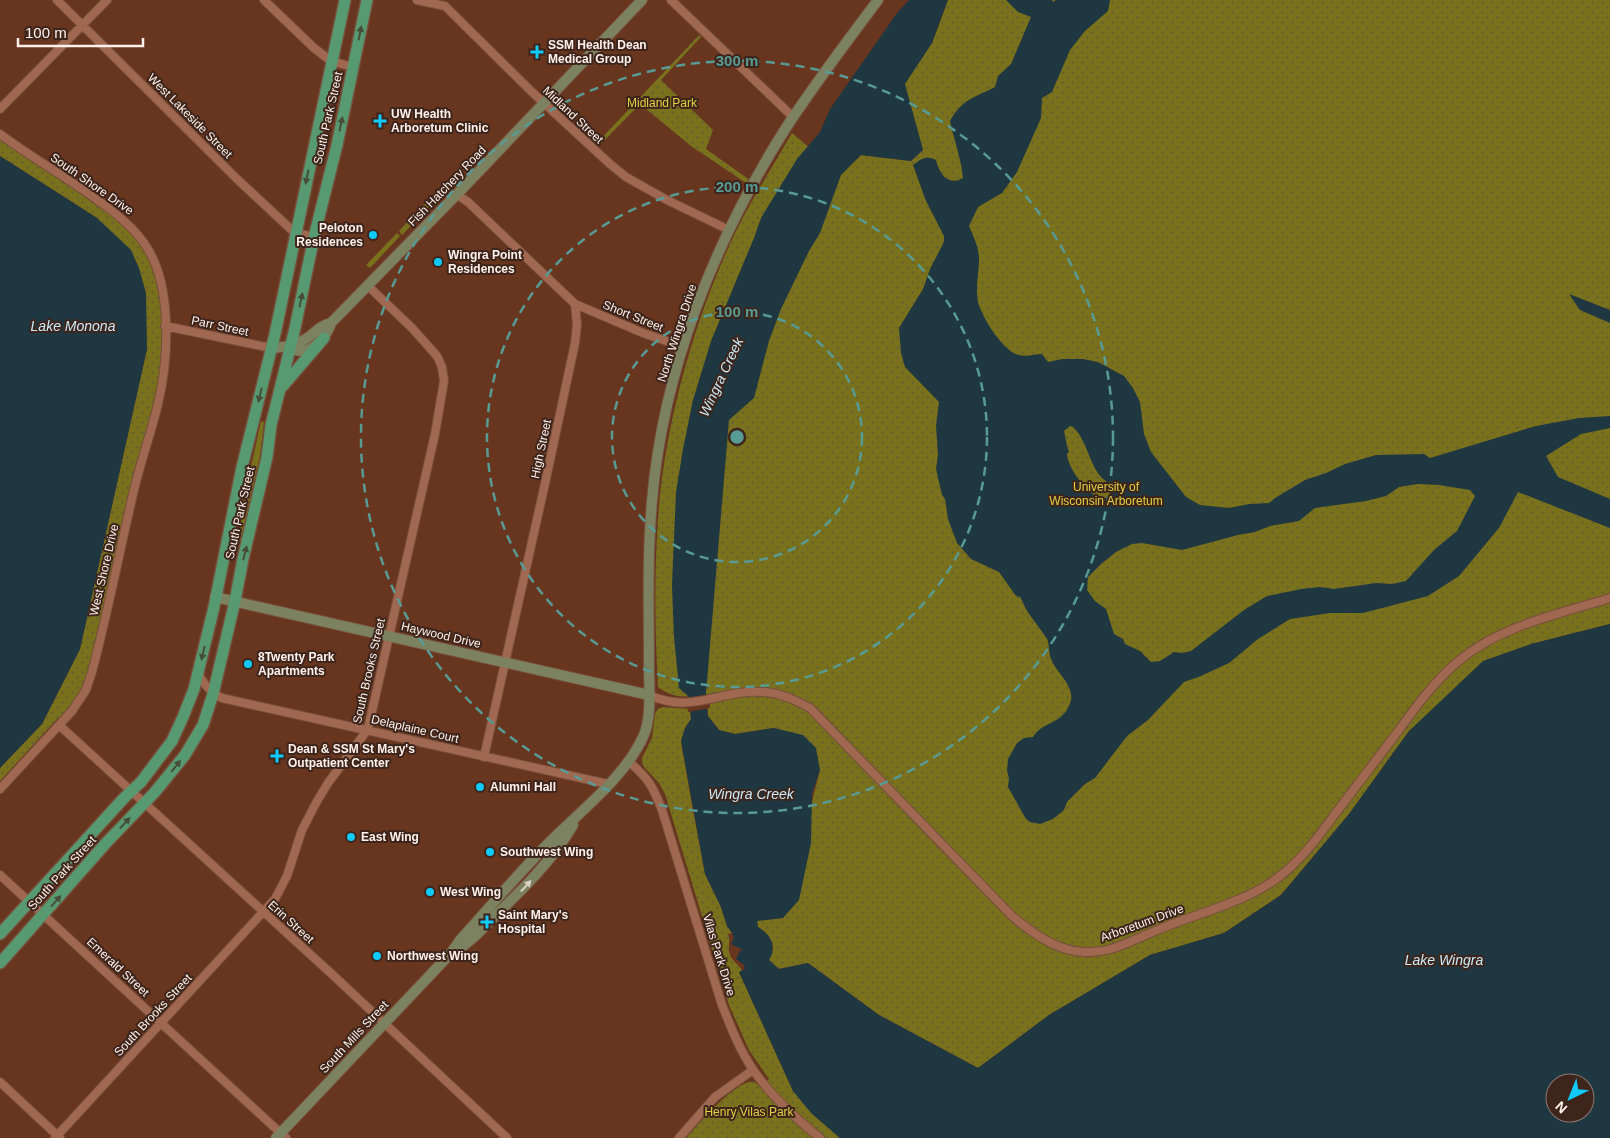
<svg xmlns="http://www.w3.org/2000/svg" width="1610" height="1138" viewBox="0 0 1610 1138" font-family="Arial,sans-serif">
	<defs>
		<pattern id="park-dots" width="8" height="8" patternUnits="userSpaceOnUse" patternTransform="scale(1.25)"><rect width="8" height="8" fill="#7a711d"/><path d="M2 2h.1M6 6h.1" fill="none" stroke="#615b34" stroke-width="1.8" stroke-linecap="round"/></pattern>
	</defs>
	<rect width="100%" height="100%" fill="#68351f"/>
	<path fill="#7a711d" d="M435,193L439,196L438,198L402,235L399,231Z
		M397,233L400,236L370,268L366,265Z
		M261,421L264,422L260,456L241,542H239L242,508Z"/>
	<path fill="url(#park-dots)" d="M948,0H1610V624L1531,644L1409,731L1349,814L1281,895L1224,933L1150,955L1049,1015L978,1068L879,1015L808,963L778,969L769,960C778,945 770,936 758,927L757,920L783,918L820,770L774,728L735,734L719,730L708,716L706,693C686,697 676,700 658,687C655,631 654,576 658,520C664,424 696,312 739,225C755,194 774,164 792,133L841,174L861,155L911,161L923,150L904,84L932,43Z
		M699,35L701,37L661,80L713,130L706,149L754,183L752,187L691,146L640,104L599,146L597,143Z
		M0,134L84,190L145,244L165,303L158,403L92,672L72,711L57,719L0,781V768L42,724L80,649L147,349L97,218L0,156Z
		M663,707L690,709L691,719L685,728L681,741L692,805L705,874L721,907L727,926L732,933L728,934C731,941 727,947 730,955C733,962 739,964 742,971L739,972L793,1091L840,1138H686C697,1126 737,1078 754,1082C755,1082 758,1085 760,1086L769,1079L749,1050L729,1005L665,794L659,783L644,767L642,763V758L652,738L655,714L658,709Z"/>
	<path fill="#1f3740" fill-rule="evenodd" d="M909,0H948L932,43L905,84L923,150L911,161L861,155L841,175L820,233L809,251L781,309L769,341L754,398L729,420L706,693L708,716L719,730L735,734L774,728L803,735L816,748L820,770L812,794L811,843L799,900L783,918L757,921L758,927C771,934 777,947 769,960L779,969L808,963L879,1015L978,1068L1049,1015L1150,955L1224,933L1281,895L1349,814L1409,731L1483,661L1531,644L1610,624V1138H840L811,1113L793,1091L739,972L745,969L744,965L736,959L740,951L743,950L731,944L734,938L732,933L727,926L721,907L705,874L681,741L685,728L691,719L689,697L679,688L674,637L672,585L676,492L683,449L693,400L711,341L754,238L761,218L797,159L820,132L830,109L897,13ZM1555,1083H1585V1113H1555Z
		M1006,0H1052L1053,2L1056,0H1110L1108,11L1085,31L1070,50L1052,92L1042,98L1041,118L1017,172L1002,193L978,207L969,226C973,236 979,247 979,259C979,273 975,288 978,302C982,317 1003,352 1019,355C1027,357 1035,354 1042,354L1048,362L1062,359H1083L1098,362L1124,376L1133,388L1140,402L1144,434L1151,452L1186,497L1200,505L1229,508L1249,504L1269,503L1275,498L1305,480L1326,473L1345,464L1376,455L1424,454L1430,458L1536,426L1579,418L1610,416V428L1581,434L1546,456L1558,477L1610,499V528L1518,492L1499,528L1459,576L1428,596L1363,613H1330L1290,619L1258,639L1229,663L1201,676L1184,682L1148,720L1127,736L1095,778L1085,784L1067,802L1064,810L1053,819L1040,824L1030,822L1026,819L1008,787L1009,778L1007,771L1008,759L1017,743L1024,738L1033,737C1043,721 1060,725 1069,706C1078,688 1058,675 1052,661C1048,654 1050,645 1047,639C1041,629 1033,620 1027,611C1024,606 1023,601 1020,597L1016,596L999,572L971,559L957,543L948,519L945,499L942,495L936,469L938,455L936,426L939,402L905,367L901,353L899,328L923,289L930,269L944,242V236L926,201L913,165C921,159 926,155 936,160C939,173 948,187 963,178C961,158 954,140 950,121C962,99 974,98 995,87L998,76L1011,64L1031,17L1018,12ZM1070,426L1073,427C1088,440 1090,471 1106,481L1110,494L1106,498C1091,502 1067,467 1067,454L1069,452C1066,445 1066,438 1064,431ZM1418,484L1439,485L1470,490L1475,496L1457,531L1434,550L1406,581L1392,584L1376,583L1334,589L1320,587L1301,589L1267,596L1244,610L1191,651L1182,653L1174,652L1160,661L1151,662L1140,651L1125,644L1123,639L1114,634L1106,609L1095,601L1087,590L1088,577L1101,564L1116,552L1132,544L1142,543L1182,550L1238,535L1255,532L1270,526L1299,521L1315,508L1366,501L1386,496L1399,487Z
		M0,156L97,218L131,250L139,268L146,293L147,349L80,649L42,724L0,768Z
		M1569,294L1610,310V323L1580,310Z"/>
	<path fill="#68351f" d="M709,694L710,708L688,712L686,698Z"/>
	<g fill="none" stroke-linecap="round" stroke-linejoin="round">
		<defs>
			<path id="street" d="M57,0L237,179L295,233L314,237
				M264,0L314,48L331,61L353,67
				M417,0L445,6L533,93L610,164L626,177L667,200L729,230
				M671,0L793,117
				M0,109L107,0
				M0,134C32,158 68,178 100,202C117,214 132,226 144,243C173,283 169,358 158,404C150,437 138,469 131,503C118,559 107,616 92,672L86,690L72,711L0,789
				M456,194L468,202L575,304L577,325L575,343L546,479L484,757
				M575,304L643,333L684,347
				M165,326L271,348
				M198,674C205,685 210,692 222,698L608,784
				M649,695C694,715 719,689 763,692C781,693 795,700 810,708L1012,916C1042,941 1071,960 1111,949C1127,944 1144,935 1160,929C1200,912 1245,903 1280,876C1302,859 1319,836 1335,814C1356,786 1378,758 1399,730C1417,705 1437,678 1461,659C1503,625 1559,614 1610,598
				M59,725L335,977L507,1138
				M628,761C648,778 653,786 662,810L722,1005C731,1027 739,1049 752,1068C768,1093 798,1120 820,1138
				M0,875L286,1138
				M0,1082L60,1138
				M55,1138L275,899L287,876L302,830L316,803L328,783L368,729L435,434L444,381L442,367L437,356L412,328L367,285
				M679,1138L715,1097L753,1070"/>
			<path id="secondary" d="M289,347C293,349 297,351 300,351C314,352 328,334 331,323L464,187L642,0
				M271,348C286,347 298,345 310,336C317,330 322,325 331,323
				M215,597L649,695
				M458,949C471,942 482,929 493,918C523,889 552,861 573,825
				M276,1138L451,953L461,939C493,904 524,866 559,833C588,805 626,774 643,737C652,719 649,687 649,667C649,612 647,557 652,501C663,370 714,242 784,131C813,86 846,43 878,0"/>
			<path id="primary" d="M282,387L324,338
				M0,934L124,798L141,782L172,741L183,717L194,689L214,607L242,467L275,334L345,0
				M0,963L106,843L155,792L185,755L203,725L213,694L235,601L243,559L267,457L271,425L295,328L314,237L337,145L367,0"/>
		</defs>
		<use href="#street" stroke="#764e3b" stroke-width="10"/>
		<use href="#secondary" stroke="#764e3b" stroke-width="12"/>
		<use href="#primary" stroke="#764e3b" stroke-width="14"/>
		<use href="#street" stroke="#a06850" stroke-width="8"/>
		<use href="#secondary" stroke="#7c8160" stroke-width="10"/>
		<use href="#primary" stroke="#579a71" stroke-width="11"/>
	</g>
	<defs><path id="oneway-solid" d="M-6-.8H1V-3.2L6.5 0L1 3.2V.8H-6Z" transform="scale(1.25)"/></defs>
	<g fill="#464e39">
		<use href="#oneway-solid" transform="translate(360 33) rotate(-79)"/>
		<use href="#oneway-solid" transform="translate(341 124) rotate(-78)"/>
		<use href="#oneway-solid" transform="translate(307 177) rotate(102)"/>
		<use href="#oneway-solid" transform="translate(301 300) rotate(-78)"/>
		<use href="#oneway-solid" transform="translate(260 395) rotate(104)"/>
		<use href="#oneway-solid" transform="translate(245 553) rotate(-76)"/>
		<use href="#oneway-solid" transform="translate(203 653) rotate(103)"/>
		<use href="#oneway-solid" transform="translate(176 766) rotate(-51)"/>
		<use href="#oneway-solid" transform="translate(125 823) rotate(-47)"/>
		<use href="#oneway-solid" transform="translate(56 901) rotate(-48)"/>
	</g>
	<use fill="#d8d0c2" href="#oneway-solid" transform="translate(526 886) rotate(-47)"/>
	<g fill="none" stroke="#579b94" stroke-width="2.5" stroke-dasharray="9 6">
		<circle cx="737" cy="437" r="125"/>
		<circle cx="737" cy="437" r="250"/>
		<circle cx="737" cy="437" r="376"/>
	</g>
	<g fill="#0fcafa" stroke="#3d251b" stroke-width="2">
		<path d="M534.5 44.5h5v5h5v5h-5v5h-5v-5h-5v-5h5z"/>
		<path d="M377.5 113.5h5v5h5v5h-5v5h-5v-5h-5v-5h5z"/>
		<circle cx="373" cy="235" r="5"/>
		<circle cx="438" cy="262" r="5"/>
		<circle cx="248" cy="664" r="5"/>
		<path d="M274.5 748.5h5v5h5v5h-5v5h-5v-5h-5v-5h5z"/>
		<circle cx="480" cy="787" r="5"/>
		<circle cx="351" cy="837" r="5"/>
		<circle cx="490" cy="852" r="5"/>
		<circle cx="430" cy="892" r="5"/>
		<path d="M484.5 914.5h5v5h5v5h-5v5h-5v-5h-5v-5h5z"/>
		<circle cx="377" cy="956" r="5"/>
	</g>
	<g text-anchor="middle" stroke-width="4" stroke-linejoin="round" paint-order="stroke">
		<g font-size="12" font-weight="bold" fill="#fff2ec" stroke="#3d251b" text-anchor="start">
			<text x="548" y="49">SSM Health Dean<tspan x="548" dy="14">Medical Group</tspan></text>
			<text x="391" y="118">UW Health<tspan x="391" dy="14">Arboretum Clinic</tspan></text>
			<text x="363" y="232" text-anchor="end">Peloton<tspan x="363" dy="14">Residences</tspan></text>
			<text x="448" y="259">Wingra Point<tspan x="448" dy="14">Residences</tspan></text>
			<text x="258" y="661">8Twenty Park<tspan x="258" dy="14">Apartments</tspan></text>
			<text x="288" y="753">Dean &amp; SSM St Mary's<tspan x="288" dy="14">Outpatient Center</tspan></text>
			<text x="490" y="791">Alumni Hall</text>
			<text x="361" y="841">East Wing</text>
			<text x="500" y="856">Southwest Wing</text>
			<text x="440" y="896">West Wing</text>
			<text x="498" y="919">Saint Mary's<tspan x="498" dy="14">Hospital</tspan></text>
			<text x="387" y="960">Northwest Wing</text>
		</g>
		<g font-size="12" fill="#e1d243" stroke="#3d251b">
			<text x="662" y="107">Midland Park</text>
			<text x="1106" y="491">University of<tspan x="1106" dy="14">Wisconsin Arboretum</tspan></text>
			<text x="749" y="1116">Henry Vilas Park</text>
		</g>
		<g font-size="12" fill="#fff2ec" stroke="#3d251b">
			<text transform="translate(573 115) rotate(43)" y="4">Midland Street</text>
			<text transform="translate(190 116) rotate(45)" y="4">West Lakeside Street</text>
			<text transform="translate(328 118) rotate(-77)" y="4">South Park Street</text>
			<text transform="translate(92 184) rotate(35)" y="4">South Shore Drive</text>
			<text transform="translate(447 186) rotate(-46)" y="4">Fish Hatchery Road</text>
			<text transform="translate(633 316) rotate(22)" y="4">Short Street</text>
			<text transform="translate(220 326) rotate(12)" y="4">Parr Street</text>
			<text transform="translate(677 333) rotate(-72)" y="4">North Wingra Drive</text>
			<text transform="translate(541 449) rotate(-78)" y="4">High Street</text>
			<text transform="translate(240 513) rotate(-77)" y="4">South Park Street</text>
			<text transform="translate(104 570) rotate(-77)" y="4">West Shore Drive</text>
			<text transform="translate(441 635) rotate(13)" y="4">Haywood Drive</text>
			<text transform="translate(369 671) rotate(-77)" y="4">South Brooks Street</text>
			<text transform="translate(415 729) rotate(13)" y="4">Delaplaine Court</text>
			<text transform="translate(62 873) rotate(-48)" y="4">South Park Street</text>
			<text transform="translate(291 922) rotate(42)" y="4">Erin Street</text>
			<text transform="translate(1142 923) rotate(-20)" y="4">Arboretum Drive</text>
			<text transform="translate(719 955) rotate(73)" y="4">Vilas Park Drive</text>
			<text transform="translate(118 967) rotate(43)" y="4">Emerald Street</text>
			<text transform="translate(153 1015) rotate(-47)" y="4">South Brooks Street</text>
			<text transform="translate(354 1037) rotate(-47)" y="4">South Mills Street</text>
		</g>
		<g font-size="14" font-style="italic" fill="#c9eaf8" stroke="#3d251b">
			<text x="73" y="331">Lake Monona</text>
			<text transform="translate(721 377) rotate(-65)" y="5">Wingra Creek</text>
			<text x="751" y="799">Wingra Creek</text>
			<text x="1444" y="965">Lake Wingra</text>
		</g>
	</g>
	<circle cx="737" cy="437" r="8" fill="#579b94" stroke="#3d251b" stroke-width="2.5"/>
	<g font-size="15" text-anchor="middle" font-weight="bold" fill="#579b94" stroke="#3d251b" stroke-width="4" stroke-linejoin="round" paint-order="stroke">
		<text x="737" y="66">300 m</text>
		<text x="737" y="192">200 m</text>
		<text x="737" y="317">100 m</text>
	</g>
	<g transform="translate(1570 1098) rotate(223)"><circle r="24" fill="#3d251b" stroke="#8b776f"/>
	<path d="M0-4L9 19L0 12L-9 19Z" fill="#0fcafa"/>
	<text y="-8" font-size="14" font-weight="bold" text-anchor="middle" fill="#fff2ec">N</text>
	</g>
	<path d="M18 38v8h125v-8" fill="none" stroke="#fff2ec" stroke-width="2.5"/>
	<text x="25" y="38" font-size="15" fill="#fff2ec" stroke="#3d251b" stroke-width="4" paint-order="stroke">100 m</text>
</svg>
